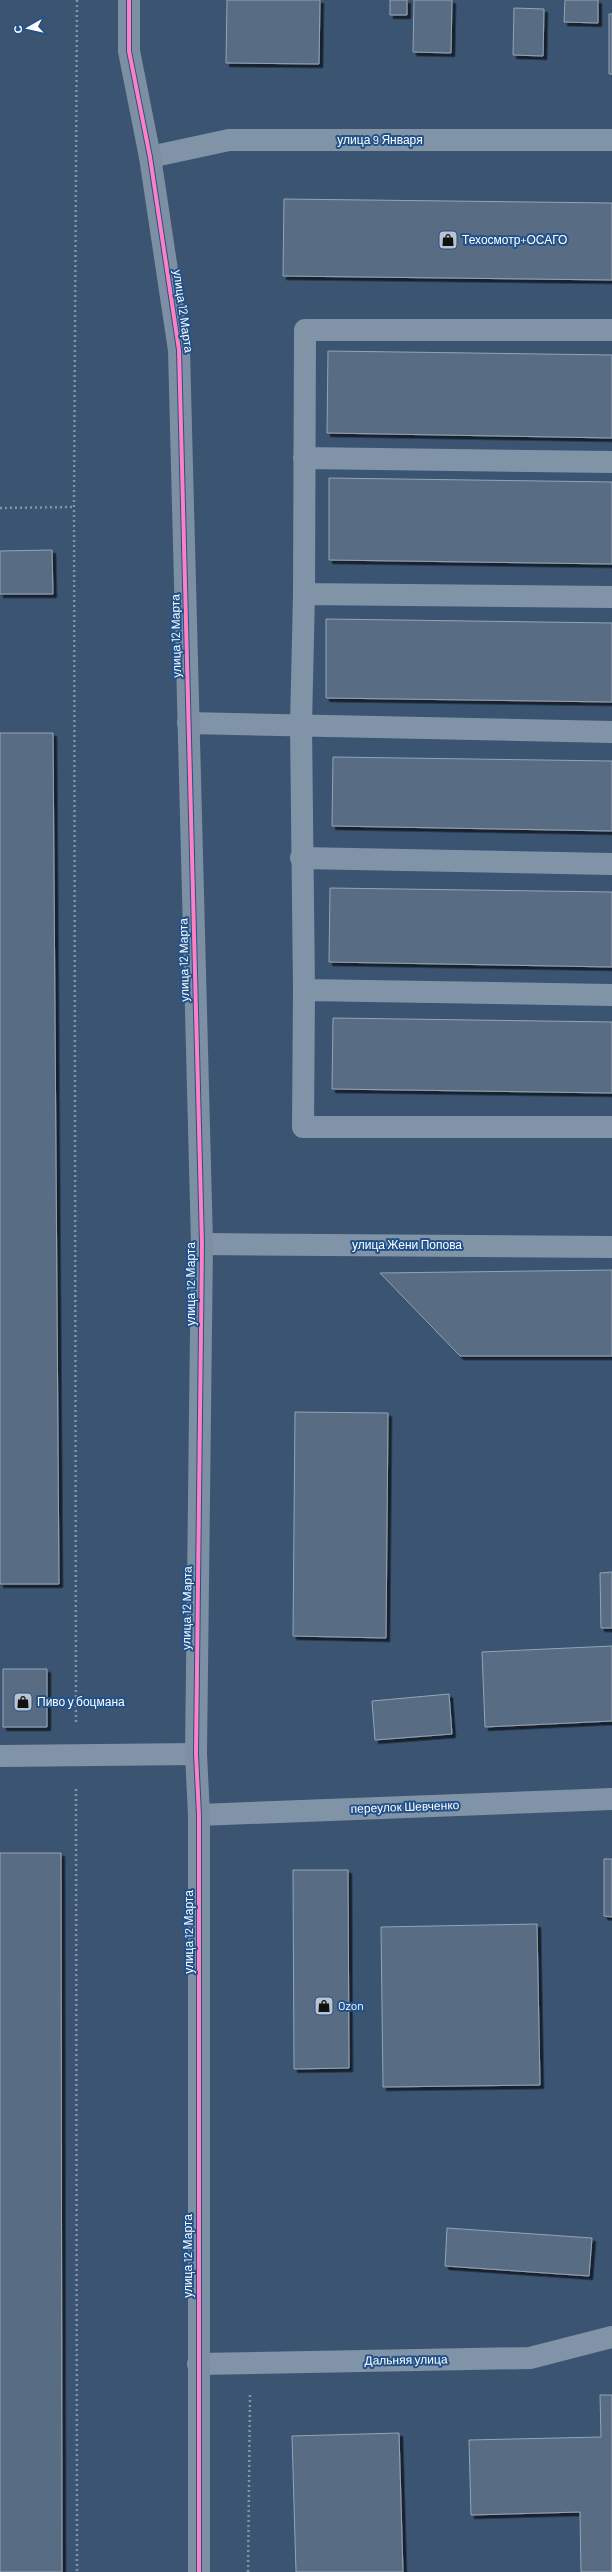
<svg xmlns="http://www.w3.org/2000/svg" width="612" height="2572" viewBox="0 0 612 2572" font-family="Barlow,sans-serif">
	<defs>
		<filter id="shadow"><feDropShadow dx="3.5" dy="3.5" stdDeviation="0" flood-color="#0009"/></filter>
	</defs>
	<rect width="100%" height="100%" fill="#3a5472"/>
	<path fill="#586c84" stroke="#95a4b5" filter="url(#shadow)" d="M227,0H320L319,64L226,63Z
		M390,0H407V15H390Z
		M414,0H452L451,53L413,52Z
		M565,0H598V23L564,22Z
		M514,8L544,9L543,56L513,55Z
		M609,14H612V74H609Z
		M284,199L612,203V280L283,276Z
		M328,351L612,355V438L327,433Z
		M329,478L612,482V564L329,560Z
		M52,550L53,594H0V551Z
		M326,619L612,623V702L326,698Z
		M0,733H53L59,1584H0Z
		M333,757L612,761V831L332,826Z
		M330,888L612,892V967L329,962Z
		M333,1018L612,1022V1093L332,1089Z
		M612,1270V1356H460L380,1273Z
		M295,1412L388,1413L386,1638L293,1636Z
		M612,1572V1628H601L600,1573Z
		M612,1646V1721L485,1727L482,1652Z
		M3,1669H47V1727H3Z
		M449,1694L452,1734L375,1740L372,1701Z
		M0,1853H61L62,2572H0Z
		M604,1859H612V1917L604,1916Z
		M293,1870H348L349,2068L294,2069Z
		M537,1924L540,2085L383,2087L381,1927Z
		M447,2228L592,2238L589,2276L445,2266Z
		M600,2395H612V2572H581L580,2512L471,2515L469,2440L601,2437Z
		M399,2433L403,2572H296L292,2436Z"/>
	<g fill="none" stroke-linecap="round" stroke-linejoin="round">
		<path stroke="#8193a7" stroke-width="2.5" stroke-dasharray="2 3" stroke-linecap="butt" d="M0,508L74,507
			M76,1722L74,498L77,0
			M76,1789L77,2572
			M248,2572L250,2395"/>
		<path stroke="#8193a7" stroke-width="22" d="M612,330H305L304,594L301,725L304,990L303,1127H612
			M304,458L612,462
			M304,594L612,597
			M188,723L612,732
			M301,858L612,864
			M304,990L612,995
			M0,1756L196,1754"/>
		<path stroke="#8193a7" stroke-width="22" d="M150,157L229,140H612
			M202,1244L612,1247
			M199,1815L612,1799
			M198,2364L530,2358L612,2337"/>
		<path stroke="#7d8fa3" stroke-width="22" d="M129,0V51L150,157L179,350L202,1244L196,1754L199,1815V2572"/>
		<defs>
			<path id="cycleway" d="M129,0V51L150,157L179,350L202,1244L196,1754L199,1815V2572"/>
		</defs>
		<use href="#cycleway" stroke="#22528a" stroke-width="6"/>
		<use href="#cycleway" stroke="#ff80c0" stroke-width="4"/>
	</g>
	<defs>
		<symbol id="shop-square" viewBox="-11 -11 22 22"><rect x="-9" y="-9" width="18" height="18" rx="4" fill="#bac3ce" stroke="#22528a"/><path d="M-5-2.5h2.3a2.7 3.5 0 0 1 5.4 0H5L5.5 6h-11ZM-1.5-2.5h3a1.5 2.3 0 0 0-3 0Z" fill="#111"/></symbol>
	</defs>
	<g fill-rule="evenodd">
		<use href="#shop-square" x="437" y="229" width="22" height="22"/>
		<use href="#shop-square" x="12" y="1691" width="22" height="22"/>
		<use href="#shop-square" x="313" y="1995" width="22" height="22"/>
	</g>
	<g text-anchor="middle" stroke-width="4" stroke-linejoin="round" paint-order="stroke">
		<g font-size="12" fill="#fff" stroke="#22528a">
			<text x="380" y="144">улица 9 Января</text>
			<text transform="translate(183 311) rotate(82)" y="4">улица 12 Марта</text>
			<text transform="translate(176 636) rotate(-91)" y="4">улица 12 Марта</text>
			<text transform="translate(184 960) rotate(-91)" y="4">улица 12 Марта</text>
			<text x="407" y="1249">улица Жени Попова</text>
			<text transform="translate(191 1284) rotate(-90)" y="4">улица 12 Марта</text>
			<text transform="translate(187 1608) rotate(-89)" y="4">улица 12 Марта</text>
			<text transform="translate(405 1807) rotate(-2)" y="4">переулок Шевченко</text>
			<text transform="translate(189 1932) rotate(-90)" y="4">улица 12 Марта</text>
			<text transform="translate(188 2256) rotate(-90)" y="4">улица 12 Марта</text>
			<text transform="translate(406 2360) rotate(-1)" y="4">Дальняя улица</text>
		</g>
		<g font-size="12" fill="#fff" stroke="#22528a" text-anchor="start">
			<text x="462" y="244">Техосмотр+ОСАГО</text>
			<text x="37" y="1706">Пиво у боцмана</text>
			<text x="338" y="2010">Ozon</text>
		</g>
	</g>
	<g transform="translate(28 28) rotate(262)" stroke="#22528a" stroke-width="3" paint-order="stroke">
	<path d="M0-3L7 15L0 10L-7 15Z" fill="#ffffff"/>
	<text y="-6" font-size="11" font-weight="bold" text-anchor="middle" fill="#ffffff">С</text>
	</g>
</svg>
